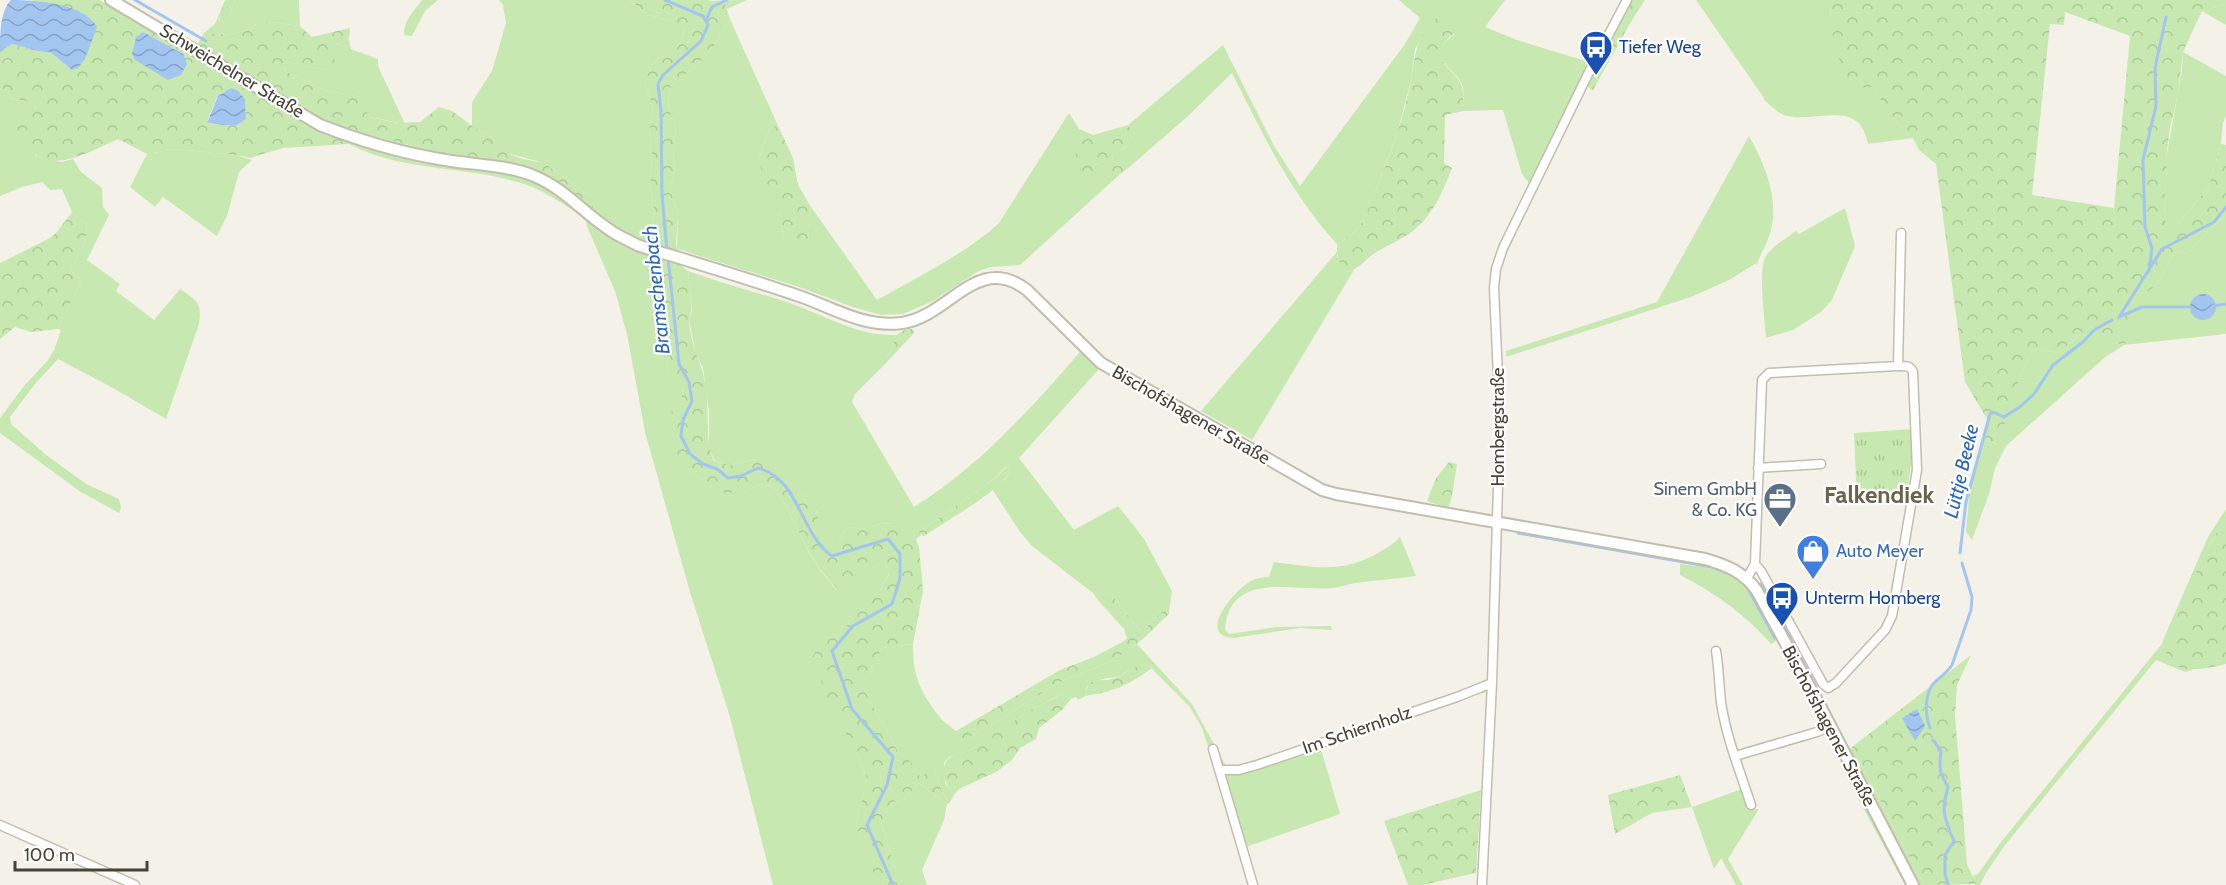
<svg xmlns="http://www.w3.org/2000/svg" width="2226" height="885" viewBox="0 0 2226 885" font-family="Cabin,sans-serif">
	<defs>
		<pattern id="forest-crowns" width="20" height="18" patternUnits="userSpaceOnUse" patternTransform="scale(1.5)"><rect width="20" height="18" fill="#c7e8b0"/><path d="M2 6a3 3 0 1 1 6 0M12 15a3 3 0 1 1 6 0" fill="none" stroke="#acc898"/></pattern>
		<pattern id="park-tufts" width="24" height="20" patternUnits="userSpaceOnUse" patternTransform="scale(1.5)"><rect width="24" height="20" fill="#c7e8b0"/><path d="M3 7l-1-3M5 7V3M7 7l1-3M15 17l-1-3M17 17v-4M19 17l1-3" fill="none" stroke="#acc898"/></pattern>
		<pattern id="water-waves" width="16" height="10" patternUnits="userSpaceOnUse" patternTransform="scale(1.5)"><rect width="16" height="10" fill="#a3c6f1"/><path d="M0 5q4-4 8 0t8 0" fill="none" stroke="#87a2c4"/></pattern>
	</defs>
	<rect width="100%" height="100%" fill="#f4f2e8"/>
	<path fill="#c7e8b0" d="M235,0H299L300,26L263,21C240,35 230,36 204,33L215,24L218,17L219,21L228,20Z
		M422,0H438L425,11L412,36L404,35C403,21 414,11 422,0Z
		M499,0H629L649,15L669,20L684,27C682,55 665,49 652,65C649,70 647,78 645,83L653,108L649,130L652,157L650,184L654,211L652,234L657,256L660,296L667,317L668,375L683,387L681,401L687,468L710,486L747,490L763,484L777,490C797,523 808,562 837,589L883,562L889,573L882,588L836,637L823,638L856,752L867,778L856,825L879,885H773L730,717L690,592L645,432L627,334L615,291L586,224L587,220C565,205 540,187 514,181C460,166 400,171 349,144L353,132L442,153L489,158L522,168L593,198L544,163L503,152L489,133L483,134L472,127V102L492,71L506,23L503,5Z
		M747,0L727,9L725,4L707,1Z
		M1399,0H1505L1485,27L1517,40L1589,62L1529,183L1522,174L1503,110L1463,111C1463,104 1464,94 1463,87C1458,68 1420,59 1455,34L1431,23L1415,49L1411,80L1397,134L1368,211L1360,226L1349,237L1337,244C1291,194 1262,133 1232,73L1188,116L1126,170L1114,162L1112,156C1125,149 1138,141 1128,125L1223,45L1274,146L1300,186L1405,44L1420,18Z
		M1696,0H1831L1830,24L1895,121L1913,138L1868,144C1860,96 1813,125 1784,115C1776,112 1771,105 1765,101L1764,98Z
		M2224,0H2226V25L2202,11L2224,5Z
		M730,19L779,128L775,126L770,128L759,159L782,222L783,240L808,243L811,207L877,300C916,278 967,253 999,223L1069,113L1079,129L1093,135L1076,145L1080,160L1093,170V166L1097,163L1119,175L1020,265L990,267L977,272L933,301L903,314L881,315L853,307L796,286L677,249L678,216L670,188L675,171L673,150L676,131L668,104L670,88C698,65 714,52 730,19Z
		M349,39L351,49L378,59V66L405,124L369,117L361,97L325,90L287,72L283,66L288,62L324,70L331,47Z
		M2183,52L2226,76V116L2223,122L2221,144L2208,188L2176,226L2166,223L2164,204L2167,181L2166,159L2182,70Z
		M0,88L8,90L11,98L33,103L36,109L35,156L61,162L73,159L81,172L102,188L103,207L109,215L87,260L120,284L116,291L154,320L180,289C197,300 202,303 199,324L166,419L113,388L58,359L35,384L10,417L11,424L45,454L86,484L119,499L121,508L119,513L81,492L0,433V418L24,386L48,360L54,350L61,330L58,329L82,280L70,270L85,243L87,225L72,212L62,189L50,190L42,182L22,187L0,196Z
		M1749,136C1766,166 1782,205 1768,239C1765,248 1759,256 1757,265L1755,264L1729,280L1691,297L1506,357V351L1657,302Z
		M176,149L235,155L252,160L239,172L227,216L217,236L163,197L155,207L130,187L147,154Z
		M1845,208L1855,246L1832,300L1821,312L1793,330L1766,338C1765,320 1758,274 1765,258C1770,247 1786,239 1796,231L1799,234Z
		M2226,214V334L2124,345L2104,358L2006,446L1995,468L1989,494L1972,540L1966,532L1970,485L1984,440L1997,444L2022,372L2033,349L2060,353L2082,332L2129,324L2126,318L2124,299L2131,294L2150,291L2160,279L2175,250L2187,254Z
		M1337,252V257L1349,271L1354,270L1252,440L1201,411Z
		M688,271C721,283 756,292 790,303C826,316 857,336 896,335L891,351L886,357V363L855,394L852,402L914,507C978,467 1031,409 1080,352L1099,369L1019,458L1074,530L1118,506L1144,539L1172,591L1169,611L1165,609L1143,630H1140L1109,592L1099,595L1097,599L1093,593L1032,546L1020,532L992,489L1005,479L1010,472L1009,468L1006,467L990,482L920,531L921,535L916,539L913,531L895,523L881,524L862,529L851,527L846,529L839,542H833C825,533 815,524 817,511L808,505L797,487L787,483L771,459H757L729,465L715,461L709,448V411L703,368L696,354L689,320L692,310Z
		M2226,509V518L2211,542L2185,600L2175,665L2193,670L2185,672L2156,660L2005,845L1986,873L1980,885H1975L1973,876L1978,874L2001,842L2161,645L2208,537Z
		M1400,537L1416,576C1396,579 1376,580 1356,583C1349,584 1341,587 1334,588C1295,592 1229,569 1225,630L1229,634L1277,627L1331,626L1332,630L1300,628L1234,638C1195,636 1235,589 1251,581C1257,578 1262,577 1269,577L1274,562C1313,567 1342,574 1378,553C1386,548 1394,544 1400,537Z
		M1680,564C1698,566 1720,568 1735,578C1751,588 1766,624 1776,641L1771,644C1746,615 1714,592 1680,575Z
		M913,644C913,680 921,692 942,720H939L958,743L979,732L1060,682L1107,663L1137,644L1192,704L1226,766H1243L1256,762L1456,693L1487,679L1485,693H1478L1320,746L1340,814L1246,847L1215,768L1202,728L1190,707L1150,667L1142,664L1117,677L1102,679L1087,686L1085,696L1078,700L1076,697L1071,699L1061,694L1021,716L1005,729L966,752L949,757L944,763L945,783L954,795L950,802C935,788 944,782 934,768L925,778L916,775L911,762L898,752L862,686L882,648Z
		M1852,747L1924,885H1905L1848,780L1840,757Z
		M919,783L947,804L944,820L922,870L927,885H907L893,863L881,822L891,803L904,799Z
		M1742,789L1747,810L1759,809L1728,859L1743,885H1736L1721,858L1714,869L1692,807Z"/>
	<path fill="url(#forest-crowns)" fill-rule="evenodd" d="M32,0H99L195,48L204,33C230,36 240,35 263,21L300,26L312,37L350,28L349,39L331,47L335,62L324,70L288,62L283,67L287,72L325,90L362,97L369,117L397,123L420,122L439,107L452,111L483,134L489,133L504,152L523,159L544,163L593,198V208L536,172L488,158L442,153L354,132L349,144L283,148L250,158L235,155L176,149L147,154L118,139C72,160 39,181 12,124L24,112L36,108L33,103L11,98L8,90L0,88V52L12,44C26,47 35,53 50,52L72,70L63,7ZM218,95L245,99L246,119L236,126L218,123L209,124L208,119Z
		M225,0H235L228,20L222,23L218,17Z
		M629,0H707L725,4L730,19C714,52 698,65 670,88L668,104L676,131L673,150L675,171L670,188L678,216L676,244L680,265L688,271C689,283 691,295 691,307C692,312 689,316 689,321C690,344 703,365 706,388C710,413 704,438 714,461L729,465L757,459L771,458L787,483L797,487L808,505L816,508C818,523 823,530 833,542H839L846,529L851,527L862,529L881,524L896,523L913,531L919,547L923,591L913,644L882,648L862,686L898,752L911,762L916,774L925,778L924,770L928,767L934,768C944,782 935,788 950,802L947,804L919,783L904,799L891,803L881,822L893,863L908,885H879L877,882L856,825L867,778L856,752L831,706L812,658L823,638L836,637L882,588L889,574L883,562L838,589C808,562 797,523 777,490L763,484L747,490L727,494L710,486L687,468L675,450L670,429L672,410L681,401L683,388L673,385L668,375L667,317L660,296L657,263L643,261L640,257L641,253L657,255L652,234L654,211L650,184L652,157L649,130L653,108L645,83C647,78 649,69 653,64C667,49 682,53 684,28L669,20L649,15Z
		M1633,0H1645L1629,25L1593,90H1591L1588,86L1607,46Z
		M1831,0H2224V5L2202,11L2183,52L2178,94L2170,128L2166,159L2167,181L2164,204L2166,223L2176,226L2208,188L2221,144L2226,145V214L2187,254L2175,250L2160,279L2150,291L2131,294L2124,299L2131,335L2124,345L2082,332L2060,353L2033,349L2022,372L1998,444L1984,440L1987,419L1965,382L1936,164L1919,150L1913,138L1895,121L1872,87L1847,88L1830,24ZM2065,12L2130,36L2114,208L2032,195L2050,24L2064,25Z
		M1436,18L1460,28C1456,33 1449,36 1446,41C1429,63 1458,70 1462,87C1464,94 1463,104 1463,111L1445,115L1444,163L1452,168C1442,194 1432,217 1409,234C1397,242 1383,247 1372,255C1364,261 1358,269 1349,271C1337,265 1337,257 1337,244C1345,240 1352,235 1358,228C1367,217 1370,203 1376,190C1390,154 1404,119 1411,80C1415,57 1416,35 1436,18Z
		M1128,125C1139,141 1124,148 1112,157L1114,162L1126,170L1119,175L1097,163L1093,166V170L1096,177L1091,181L1083,179L1079,172L1084,163L1076,156V145L1093,135Z
		M775,126L779,128L793,158L798,185L811,207L808,243L786,244L783,240L782,222L760,166L759,159L770,128Z
		M72,212L87,225L85,243L70,270L82,280L58,329L31,332L15,327L0,339V263L50,238L57,232Z
		M912,329L915,332L886,363V357L891,351L896,335L905,330Z
		M1449,462L1457,464L1452,496L1448,508L1427,501L1436,478Z
		M1007,467L1009,468L1010,472C993,496 949,519 924,536L919,534L920,531L990,482Z
		M2226,518V664C2209,668 2171,678 2166,652C2178,610 2201,555 2226,518Z
		M1104,591L1109,592L1140,630H1143L1165,609L1169,611V614L1143,639L1124,653L1107,663L1060,682L979,732L958,743L951,744L946,741L938,723L939,720H942L956,731L1060,670L1094,657L1124,641L1127,638L1124,629L1097,599L1099,595Z
		M1971,655L1957,685L1955,715L1967,864L1976,884L1924,885L1852,747Z
		M1142,664L1152,668C1129,685 1113,692 1085,696C1089,673 1099,684 1115,678C1125,674 1133,668 1142,664Z
		M1061,694L1071,699L1062,710L1039,728L1036,739L1020,748L1012,760L996,772L959,789L954,795C947,787 940,773 946,762C950,754 963,754 970,750C988,739 1004,728 1020,717C1033,708 1048,702 1061,694Z
		M1680,775L1692,807L1652,813L1615,834L1608,795Z
		M1481,790L1476,873L1422,885H1408L1384,821Z"/>
	<path fill="url(#park-tufts)" d="M1912,429V459L1906,498L1857,501L1854,433Z"/>
	<path fill="url(#water-waves)" d="M11,0C36,0 84,3 97,27L85,59L78,68L72,70L50,52C36,53 26,47 12,44L0,52C0,35 0,11 11,0Z
		M143,32L183,54L187,64L181,75L168,80L135,60L132,54L136,37Z
		M231,88L238,91L245,99L246,119L236,126L207,123L218,96Z
		M2190 307a13 13 0 1 1 26 0a13 13 0 1 1-26 0Z
		M1917,709L1925,726L1915,741L1902,718Z"/>
	<g fill="none" stroke-linecap="round" stroke-linejoin="round">
		<path stroke="#a3c6f1" stroke-width="3" d="M135,0L206,41
			M665,0L703,16L708,25L701,41L663,75L658,84L661,111L662,194L667,251
			M706,20L712,7L727,0
			M668,258L679,364L689,382L692,401L683,420L681,436L690,454L703,464L717,469L728,478L741,476L758,468C800,479 800,534 832,556L888,539L900,554V578L892,604L853,626L832,651L852,709L893,757L887,785L867,825L893,885
			M2149,271L2152,248L2145,227L2143,160L2156,106L2155,68L2166,17
			M2213,306L2226,304
			M2119,317L2162,249L2214,222L2226,207
			M2119,317L2142,307H2191
			M1518,533L1712,567L1730,574
			M1960,553L1966,502L1990,414L1993,412L2004,417L2021,406L2034,394L2053,365L2083,342L2094,330L2112,320
			M1761,584L1819,692
			M1747,587L1775,638
			M1930,728C1925,715 1924,692 1935,682C1941,676 1947,673 1952,665L1971,610L1972,597L1962,563
			M1933,740L1941,751C1939,768 1939,772 1948,787C1941,811 1944,818 1954,841L1945,855V874L1948,885"/>
		<defs>
			<path id="minor" d="M1898,366L1901,233
				M1758,468L1821,464
				M1747,578L1755,564L1761,571L1823,684L1828,688L1836,683L1885,630L1892,616L1917,470L1913,372C1910,365 1905,366 1898,366L1769,373L1762,380L1755,564
				M1716,651C1719,668 1719,685 1721,702C1726,737 1740,771 1751,805
				M1213,749L1253,885
				M1735,756L1817,732L1830,726
				M1220,770H1239L1257,765L1457,697L1492,683
				M0,825L135,885
				M1482,885L1492,683L1500,421L1494,288L1496,269L1503,248L1590,70L1627,0"/>
			<path id="tertiary" d="M111,0L320,125C358,140 398,152 439,159C470,165 505,164 534,176C566,189 587,217 616,234C623,238 630,241 637,245C692,262 747,278 802,297C835,309 866,328 902,323C950,316 977,252 1027,290L1101,363L1322,490L1336,494L1705,559C1726,565 1744,572 1757,591L1819,704L1913,885"/>
		</defs>
		<use href="#minor" stroke="#c2bead" stroke-width="11"/>
		<use href="#tertiary" stroke="#c2bead" stroke-width="14"/>
		<use href="#minor" stroke="#fff" stroke-width="8"/>
		<use href="#tertiary" stroke="#fff" stroke-width="10"/>
	</g>
	<defs>
		<symbol id="bus-pin" viewBox="-11 -11 22 30"><path d="M0 17L-7.5 6A9.5 9.5 0 1 1 7.5 6Z" fill="#1a4fb4" stroke="#fff"/><path d="M-5-6H5V4H4V6H2V4H-2V6H-4V4H-5ZM-3.5-4V0h7V-4ZM-3.5 1.2v1.5H-2V1.2ZM2 1.2v1.5H3.5V1.2Z" fill="#fff"/></symbol>
		<symbol id="office-pin" viewBox="-11 -11 22 30"><path d="M0 17L-7.5 6A9.5 9.5 0 1 1 7.5 6Z" fill="#5c6f8a" stroke="#fff"/><path d="M-6-3h4V-5.5h4V-3h4V5H-6ZM-1-4.5V-3h2v-1.5ZM-6 0V1H6V0Z" fill="#fff"/></symbol>
		<symbol id="shop-pin" viewBox="-11 -11 22 30"><path d="M0 17L-7.5 6A9.5 9.5 0 1 1 7.5 6Z" fill="#3f7fe0" stroke="#fff"/><path d="M-5-2.5h2.3a2.7 3.5 0 0 1 5.4 0H5L5.5 6h-11ZM-1.5-2.5h3a1.5 2.3 0 0 0-3 0Z" fill="#fff"/></symbol>
	</defs>
	<g fill-rule="evenodd">
		<use href="#bus-pin" x="1577" y="28" width="38" height="52"/>
		<use href="#office-pin" x="1761" y="480" width="38" height="52"/>
		<use href="#shop-pin" x="1794" y="532" width="38" height="52"/>
		<use href="#bus-pin" x="1763" y="579" width="38" height="52"/>
	</g>
	<g text-anchor="middle" stroke-width="4.5" stroke-linejoin="round" paint-order="stroke">
		<g font-size="18" fill="#164399" stroke="#fff" text-anchor="start">
			<text x="1619" y="53">Tiefer Weg</text>
			<text x="1805" y="604">Unterm Homberg</text>
		</g>
		<g font-size="18" fill="#474336" stroke="#fff">
			<text transform="translate(232 71) rotate(31)" y="6">Schweichelner Straße</text>
			<text transform="translate(1191 415) rotate(30)" y="6">Bischofshagener Straße</text>
			<text transform="translate(1498 427) rotate(-90)" y="6">Hombergstraße</text>
			<text transform="translate(1829 726) rotate(62)" y="6">Bischofshagener Straße</text>
			<text transform="translate(1357 730) rotate(-19)" y="6">Im Schiernholz</text>
		</g>
		<g font-size="18" fill="#4e5e75" stroke="#fff" text-anchor="end">
			<text x="1757" y="495">Sinem GmbH<tspan x="1757" dy="21">&amp; Co. KG</tspan></text>
		</g>
		<g font-size="18" fill="#366cbe" stroke="#fff" text-anchor="start">
			<text x="1836" y="557">Auto Meyer</text>
		</g>
		<g font-size="20" font-style="italic" fill="#2e68b4" stroke="#fff">
			<text transform="translate(656 290) rotate(-96)" y="7">Bramschenbach</text>
			<text transform="translate(1961 471) rotate(-77)" y="7">Lüttje Beeke</text>
		</g>
		<g font-size="24" font-weight="bold" fill="#6a634d" stroke="#fff">
			<text x="1879" y="503">Falkendiek</text>
		</g>
	</g>
	<path d="M15 861v9h132v-9" fill="none" stroke="#474336" stroke-width="3"/>
	<text x="24" y="861" font-size="18" fill="#474336" stroke="#ffffff" stroke-width="4.5" paint-order="stroke">100 m</text>
</svg>
